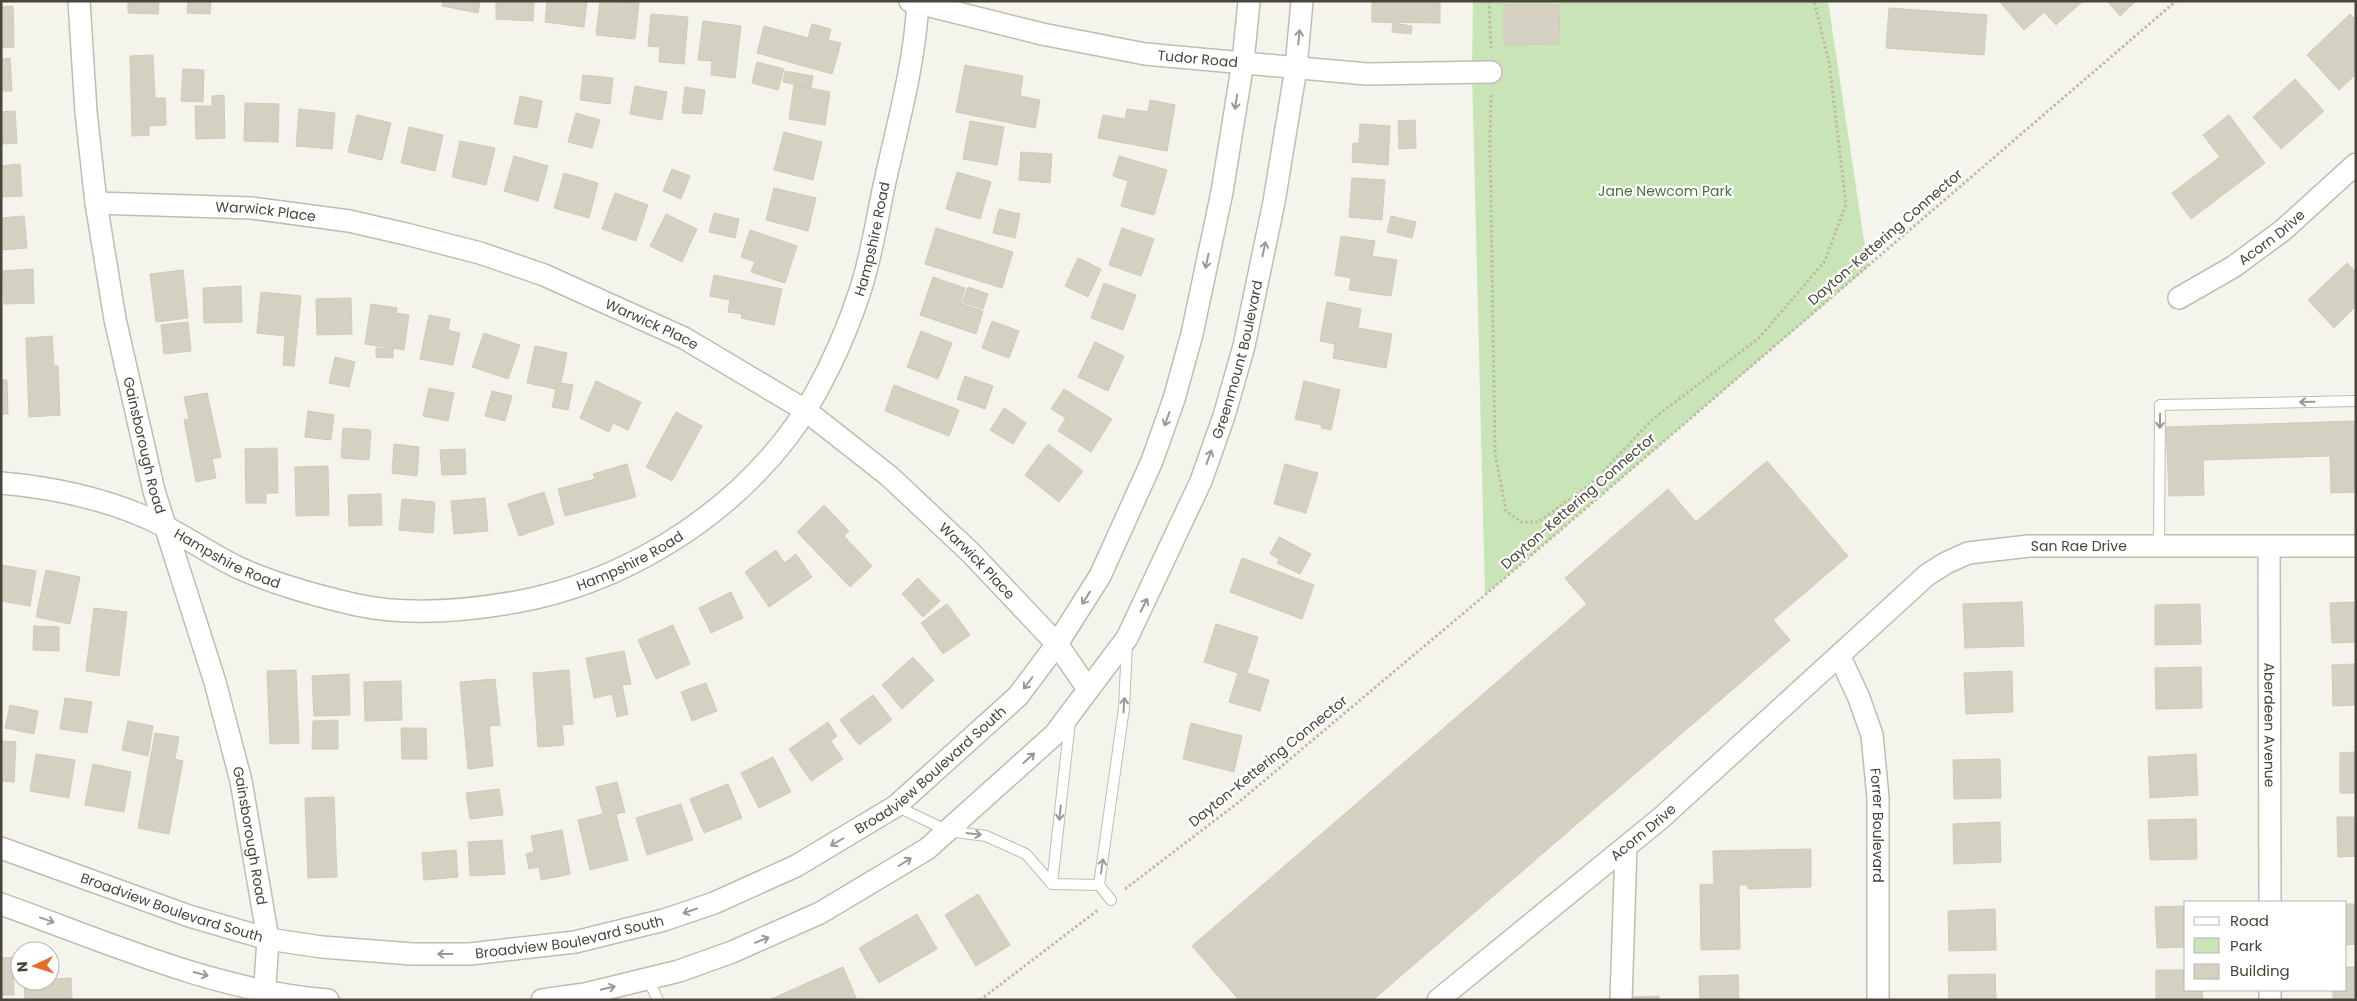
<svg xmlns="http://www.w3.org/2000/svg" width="2357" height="1001" viewBox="0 0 2357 1001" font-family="Poppins,sans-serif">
	<rect width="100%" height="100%" fill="#f5f4ec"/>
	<path fill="#c9e5b8" d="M1473,1H1828L1868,267L1485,595L1472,72Z"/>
	<path fill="#d5d1c2" stroke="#d0cab6" d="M128,1H159L158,14L128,13Z
		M188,1H211L210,14L187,13Z
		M443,1H480L478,13L442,6Z
		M496,1H534L533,21L496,19Z
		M547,1H587L584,27L545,22Z
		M600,1L639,3L635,39L596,35Z
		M1372,1H1440V23L1372,22Z
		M1999,1H2083L2056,25L2044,12L2024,30Z
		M2107,1H2136L2120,16Z
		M1504,5H1559L1560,44L1504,45Z
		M13,6L14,47L1,48V7Z
		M1889,8L1987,15L1984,55L1886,48Z
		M651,14L688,17L684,64L659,62L660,47L648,46Z
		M2350,14L2356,20V74L2339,90L2307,55Z
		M703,21L741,26L735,78L711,75L712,61L698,60Z
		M1393,23L1412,26L1411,34L1392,32Z
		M812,24L831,29L828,40L841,43L832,74L757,53L764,26L808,38Z
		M153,55L155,98H165L166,125L149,126V135L132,136L130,56Z
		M10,58L12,91H1V59Z
		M757,62L784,69L778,90L752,83Z
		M965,65L1023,76L1020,96L1040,100L1035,128L956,112Z
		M183,69L204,70L203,102L181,101Z
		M785,71L813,76L811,88L783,82Z
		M583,75L613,78L610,104L580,100Z
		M2295,79L2324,111L2281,149L2253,117Z
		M794,85L830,92L825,125L789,119Z
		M635,86L667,92L662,120L630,114Z
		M685,87L705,90L702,114L682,113Z
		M224,95L225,138L196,139L195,106H212V96Z
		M520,96L542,101L537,128L514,124Z
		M1150,100L1175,105L1167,151L1098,138L1103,115L1125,119L1127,109L1148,112Z
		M245,103L279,104L278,142L244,141Z
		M299,109L335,113L332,149L296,146Z
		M15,111L17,143L1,144V112Z
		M576,113L600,120L592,148L568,142Z
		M357,115L391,123L382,160L348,152Z
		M2229,115L2265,163L2191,219L2172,193L2220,157L2203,135Z
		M1415,120L1416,148L1399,149L1398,121Z
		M970,121L1004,127L997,165L963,159Z
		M1360,124L1390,126L1388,165L1352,162L1353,143H1359Z
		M409,127L443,135L435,171L401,163Z
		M784,132L822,142L813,180L774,170Z
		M460,141L495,148L486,185L452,177Z
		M1021,152L1052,154L1050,183L1019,180Z
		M514,156L548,166L538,201L504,191Z
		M1119,156L1167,170L1154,215L1121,206L1128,181L1113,176Z
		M20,164L22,196L1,197V166Z
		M672,169L690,176L681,199L663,191Z
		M957,172L991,182L980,219L946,209Z
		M564,173L598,183L589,218L554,208Z
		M1352,178L1385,180L1382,220L1349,217Z
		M774,188L816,198L808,231L766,220Z
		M615,193L648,205L636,241L602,229Z
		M999,209L1020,214L1015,238L993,233Z
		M714,213L739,219L735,238L709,232Z
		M666,214L697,229L682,262L650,246Z
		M24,216L27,248L1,250V218Z
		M1391,216L1416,222L1412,238L1387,232Z
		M936,228L1013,252L1002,288L925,264Z
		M1122,228L1154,239L1141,276L1109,265Z
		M750,230L797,246L785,283L751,272L755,262L741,257Z
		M1341,236L1375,241L1372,256L1397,260L1391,296L1349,290L1351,278L1335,275Z
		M1078,258L1101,269L1088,297L1065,286Z
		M2347,263L2356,272V306L2334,328L2308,300Z
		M33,269L34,303L4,304L3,271Z
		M183,270L188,318L156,322L150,274Z
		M714,275L782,289L774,325L741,318L742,314L728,312L730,300L710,296Z
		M933,277L965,288L960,303L983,311L976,334L920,315Z
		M1104,283L1136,295L1123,330L1091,318Z
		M241,286L242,322L204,323L203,288Z
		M968,287L988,294L983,309L962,302Z
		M261,292L301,296L294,366L283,365L285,336L257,333Z
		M351,298L352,334L317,335L316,299Z
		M1327,302L1361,309L1358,328L1392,334L1386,368L1333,358L1335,344L1320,341Z
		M371,304L397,308L396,313L409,315L404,350L365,344Z
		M429,315L450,319L448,330L460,333L453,365L420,359Z
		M992,321L1019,331L1009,358L982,348Z
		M188,322L191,351L164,354L161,325Z
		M921,331L952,343L938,379L907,367Z
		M484,333L520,345L508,379L472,367Z
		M52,336L54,366H58L60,415L29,417L26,338Z
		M1095,342L1124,356L1108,391L1078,377Z
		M535,346L567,353L561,383L573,385L568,410L552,407L556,389L527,383Z
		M376,348L393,349V358L376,357Z
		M335,357L355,362L349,387L329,383Z
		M965,376L993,386L985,409L957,399Z
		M1,380H7L8,414H1Z
		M596,381L641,402L628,430L613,423L609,432L580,418Z
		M1304,381L1340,390L1331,430L1321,428L1322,425L1295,419Z
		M894,385L959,410L949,436L885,411Z
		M429,388L454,393L448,421L423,416Z
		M1064,389L1112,419L1091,452L1058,431L1066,418L1051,409Z
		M492,391L512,396L505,421L485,416Z
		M207,393L221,457L212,459L216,478L196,482L184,420L189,419L184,397Z
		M1004,408L1026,423L1013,444L990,430Z
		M308,411L334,415L331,440L305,437Z
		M676,412L702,426L672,481L646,467Z
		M2356,421V492L2331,493L2330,456L2203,460L2204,495L2169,496L2166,427Z
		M343,428L371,430L369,460L341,458Z
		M394,444L419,447L417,476L392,473Z
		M1048,444L1083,471L1059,502L1025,475Z
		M277,448L278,493H266V503H246L245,449Z
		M465,449L466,474L442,475L440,450Z
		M1767,461L1848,556L1773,620L1790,640L1373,1000H1239L1192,946L1587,604L1565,578L1668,489L1696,522Z
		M627,464L636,497L565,516L558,489L595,479L593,474Z
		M1285,464L1318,473L1306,513L1274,504Z
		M328,466L329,515L296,516L295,467Z
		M544,492L554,524L519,536L508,504Z
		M381,494L382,525L349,526L348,495Z
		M485,498L488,531L454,534L451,501Z
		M402,499L435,502L433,533L399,530Z
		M824,505L849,531L844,536L872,566L850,587L797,532Z
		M1279,537L1311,554L1300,574L1277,563L1279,559L1270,554Z
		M776,550L784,563L796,554L812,577L769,607L745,572Z
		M1242,558L1314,585L1302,619L1230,592Z
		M1,565L36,571L30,606L1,601Z
		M46,570L80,577L70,624L36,617Z
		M918,578L940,601L923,617L902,594Z
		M731,592L743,618L711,633L699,608Z
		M2022,602L2024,646L1965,648L1963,604Z
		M2356,602V642L2332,643L2330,603Z
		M947,604L970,635L943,654L921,623Z
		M2200,604L2201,644L2155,645V605Z
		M94,608L127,612L119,676L86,671Z
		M1216,624L1258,637L1247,673L1269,680L1260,711L1229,702L1238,673L1204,662Z
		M673,625L690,664L656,679L638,640Z
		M34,626L59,627V651L33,650Z
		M624,651L631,684L622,685L628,714L617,717L612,694L594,698L586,658Z
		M913,657L934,680L902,709L882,685Z
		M2356,664V705L2333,706L2332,665Z
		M2201,667L2202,708L2156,709L2155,668Z
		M296,670L299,743L270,744L267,671Z
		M569,670L573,724L562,725L564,745L538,747L533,673Z
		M2012,671L2013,712L1966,714L1964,673Z
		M349,674L350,715L314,716L312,676Z
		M495,679L500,725L489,726L493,766L468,769L460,682Z
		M401,681L402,720L365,721L364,682Z
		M706,683L717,711L692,721L681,692Z
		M873,695L892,720L859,745L840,720Z
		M65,698L92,702L87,733L60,729Z
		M10,705L38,711L34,734L5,728Z
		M338,720V749H312L313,721Z
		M128,721L153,726L148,756L122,750Z
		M828,722L837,736L831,741L843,759L811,781L789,749Z
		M1191,723L1242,736L1234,772L1183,759Z
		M401,728H426L427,759H402Z
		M155,733L179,737L175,759L183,761L169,834L138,828Z
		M1,741L16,742L14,782L1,781Z
		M2356,752V793H2340V753Z
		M36,754L75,760L69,798L30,791Z
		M2196,754L2198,795L2150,798L2148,757Z
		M773,757L791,792L759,808L741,773Z
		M2000,759L2001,798L1954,799L1953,760Z
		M93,764L131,772L124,812L85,805Z
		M617,782L625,812L616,814L628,860L590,870L578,820L603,814L596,787Z
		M728,784L742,818L704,833L690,799Z
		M499,789L503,815L470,819L466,793Z
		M334,797L337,877L308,878L305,798Z
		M681,804L693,840L647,855L636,818Z
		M2337,817H2356V856L2338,857Z
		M2196,819L2197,859L2150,860L2148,820Z
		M2000,822L2001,862L1954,864L1953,824Z
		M562,830L570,874L541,880L539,867L529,869L526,854L534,852L531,836Z
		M502,840L505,874L470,876L468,842Z
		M1811,849V887L1748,889V885H1739L1740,949L1701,950L1700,885L1714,884L1713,851Z
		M456,850L458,877L424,880L422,853Z
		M978,894L1010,945L976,966L945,915Z
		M2346,904H2356V944L2346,945Z
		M2186,906V947L2157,948L2155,907Z
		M1995,909L1996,950L1949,951L1948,911Z
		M917,914L937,949L879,983L859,948Z
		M13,957L14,995H1V958Z
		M50,967L52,979L71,978L72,1000H25L24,981H50Z
		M843,967L857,1000H769Z
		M2346,967H2356V1000H2333V990H2346Z
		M2156,970H2186V990H2202L2203,1000H2156Z
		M1995,974L1996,1000H1949L1948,975Z
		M1738,975L1739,1000H1700L1699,976Z
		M1659,996V1000H1632V997Z"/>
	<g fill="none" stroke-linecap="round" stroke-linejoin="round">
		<defs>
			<path id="service" d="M2159,547L2160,405L2356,401
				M896,806L948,831L986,836L1026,854L1052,884L1099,885L1124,708L1127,644
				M1052,884L1070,721
				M1099,885L1111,900
				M648,979L658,1000"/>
			<g id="minor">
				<path id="s1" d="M79,1L86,112L96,203L115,319L154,491L215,682L241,781L268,939L264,1000"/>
				<path id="s2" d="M910,1L1042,34L1145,54L1367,74L1491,72"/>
				<path id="s3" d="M96,203L252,208L349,221L410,235L480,253L544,275L684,338L805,410L889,476L971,553L1057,644L1088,689"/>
				<path id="s4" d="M2179,298L2233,267L2282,231L2356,164"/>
				<path id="s5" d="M1,483C48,487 100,498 143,516C176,530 205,551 237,567C274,584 317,596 357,605C408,616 465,611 516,602C621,583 723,521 788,436C817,398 844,340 859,294C872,257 877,216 886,177C899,119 915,61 918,1"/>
				<path id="s6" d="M2269,547L2270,902"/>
				<path id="s7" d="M1840,657L1859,698L1872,735L1878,798V1000"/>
				<path id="s8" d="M1,848L189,916L268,939L322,947L412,954H470L575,942L664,920L714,903L796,866L896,806L1018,696L1057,644L1100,576L1152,461L1174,399L1192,334L1222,192L1243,62L1249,1"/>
				<path d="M1,904C107,942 215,991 328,1000"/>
				<path d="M2270,990V1000"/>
				<path id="s9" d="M542,1000L585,994L679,971L732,952L820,913L927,849L1055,734L1127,638L1201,481L1224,416L1244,346L1274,202L1296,68L1302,1"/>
				<path id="s10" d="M1438,1000L1661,818L1927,575L1946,563L1968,553L2029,546H2356"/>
				<path d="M1621,1000L1626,847"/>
			</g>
		</defs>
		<use href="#service" stroke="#c0bdaf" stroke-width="12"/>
		<use href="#minor" stroke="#c0bdaf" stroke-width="24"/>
		<path stroke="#c0bba1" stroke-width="3" stroke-dasharray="2.5 2.5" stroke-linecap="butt" d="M1489,1L1491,48
			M1491,95L1490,142L1495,453L1506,511L1521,522H1538L1592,483L1654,418L1759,338L1825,261L1846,204L1829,62L1814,1
			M1125,889L1239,802L1485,595L2176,1
			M980,1000L1098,910"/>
		<use href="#service" stroke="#fff" stroke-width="10"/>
		<use href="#minor" stroke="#fff" stroke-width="21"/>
	</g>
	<defs><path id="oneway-shaft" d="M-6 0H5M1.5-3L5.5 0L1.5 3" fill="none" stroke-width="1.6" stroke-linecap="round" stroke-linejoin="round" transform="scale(1.25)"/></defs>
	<g stroke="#9b9993">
		<use href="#oneway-shaft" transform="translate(1299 37) rotate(-84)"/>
		<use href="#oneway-shaft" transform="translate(1236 102) rotate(99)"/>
		<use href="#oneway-shaft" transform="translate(1264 249) rotate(-78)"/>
		<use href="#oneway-shaft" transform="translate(1207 261) rotate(102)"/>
		<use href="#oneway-shaft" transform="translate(2307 402) rotate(179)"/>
		<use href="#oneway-shaft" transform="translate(1167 419) rotate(110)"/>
		<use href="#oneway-shaft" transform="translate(2160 421) rotate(91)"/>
		<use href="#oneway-shaft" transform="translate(1209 457) rotate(-70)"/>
		<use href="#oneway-shaft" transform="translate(1086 598) rotate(122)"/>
		<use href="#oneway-shaft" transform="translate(1144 605) rotate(-63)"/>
		<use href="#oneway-shaft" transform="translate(1028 683) rotate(127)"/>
		<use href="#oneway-shaft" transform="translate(1124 705) rotate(-86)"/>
		<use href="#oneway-shaft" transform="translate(1029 758) rotate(-42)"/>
		<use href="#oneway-shaft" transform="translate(1060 813) rotate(96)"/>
		<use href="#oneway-shaft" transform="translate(974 834) rotate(7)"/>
		<use href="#oneway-shaft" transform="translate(837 842) rotate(150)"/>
		<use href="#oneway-shaft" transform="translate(905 862) rotate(-32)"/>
		<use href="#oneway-shaft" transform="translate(1102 866) rotate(-82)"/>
		<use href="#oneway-shaft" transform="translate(690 911) rotate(161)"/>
		<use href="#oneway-shaft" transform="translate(47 920) rotate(20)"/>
		<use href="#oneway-shaft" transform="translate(762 940) rotate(-22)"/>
		<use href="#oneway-shaft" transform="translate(445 954) rotate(-180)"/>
		<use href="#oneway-shaft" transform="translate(201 974) rotate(15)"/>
		<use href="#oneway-shaft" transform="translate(608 988) rotate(-13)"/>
	</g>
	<g text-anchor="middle" stroke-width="4.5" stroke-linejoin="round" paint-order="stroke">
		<g font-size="14" fill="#49453a" stroke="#fff">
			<text dy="5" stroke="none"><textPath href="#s2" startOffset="294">Tudor Road</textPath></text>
			<text dy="5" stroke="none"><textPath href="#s3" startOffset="170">Warwick Place</textPath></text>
			<text dy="5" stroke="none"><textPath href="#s4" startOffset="111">Acorn Drive</textPath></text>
			<text transform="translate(1885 237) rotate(-41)" y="5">Dayton-Kettering Connector</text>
			<text dy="5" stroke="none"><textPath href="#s5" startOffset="1081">Hampshire Road</textPath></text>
			<text dy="5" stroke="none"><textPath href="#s3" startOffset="575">Warwick Place</textPath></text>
			<text dy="5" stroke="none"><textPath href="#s9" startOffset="1010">Greenmount Boulevard</textPath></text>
			<text dy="5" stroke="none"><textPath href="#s1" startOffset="450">Gainsborough Road</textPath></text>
			<text transform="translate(1578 501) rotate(-41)" y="5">Dayton-Kettering Connector</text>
			<text dy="5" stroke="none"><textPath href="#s10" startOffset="806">San Rae Drive</textPath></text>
			<text dy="5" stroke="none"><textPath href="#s5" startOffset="241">Hampshire Road</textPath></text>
			<text dy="5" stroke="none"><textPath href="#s5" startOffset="661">Hampshire Road</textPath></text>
			<text dy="5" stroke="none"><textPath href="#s3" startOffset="980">Warwick Place</textPath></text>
			<text dy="5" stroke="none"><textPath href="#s6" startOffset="178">Aberdeen Avenue</textPath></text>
			<text transform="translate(1268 761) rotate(-39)" y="5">Dayton-Kettering Connector</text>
			<text dy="5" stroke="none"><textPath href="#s8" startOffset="991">Broadview Boulevard South</textPath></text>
			<text dy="5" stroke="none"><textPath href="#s7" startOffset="175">Forrer Boulevard</textPath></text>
			<text dy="5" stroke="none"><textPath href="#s10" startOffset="265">Acorn Drive</textPath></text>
			<text dy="5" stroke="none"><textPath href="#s1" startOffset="855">Gainsborough Road</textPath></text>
			<text dy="5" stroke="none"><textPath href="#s8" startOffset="181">Broadview Boulevard South</textPath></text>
			<text dy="5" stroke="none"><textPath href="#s8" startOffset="586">Broadview Boulevard South</textPath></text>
		</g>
		<g font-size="14" fill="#3e7731" stroke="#fff">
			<text x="1665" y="196">Jane Newcom Park</text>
		</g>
	</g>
	<rect width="2357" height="1001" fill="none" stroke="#49453a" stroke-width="5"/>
	<rect x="2184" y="901" width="162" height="90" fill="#ffffff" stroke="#b6b5b0"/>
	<rect x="2194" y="917" width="25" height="8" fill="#ffffff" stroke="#b6b5b0"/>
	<text x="2230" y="926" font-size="15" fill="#49453a">Road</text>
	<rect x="2194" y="938" width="25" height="15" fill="#c9e5b8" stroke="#b6b5b0"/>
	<text x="2230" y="951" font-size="15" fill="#49453a">Park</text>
	<rect x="2194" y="964" width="25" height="15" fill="#d5d1c2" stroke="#b6b5b0"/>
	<text x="2230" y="976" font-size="15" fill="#49453a">Building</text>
	<g transform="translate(35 966) rotate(266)"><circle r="24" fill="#ffffff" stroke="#b6b5b0"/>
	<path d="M0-4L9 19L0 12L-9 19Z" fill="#e96c2e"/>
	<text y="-8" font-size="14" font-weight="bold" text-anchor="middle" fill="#49453a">N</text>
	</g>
</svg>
